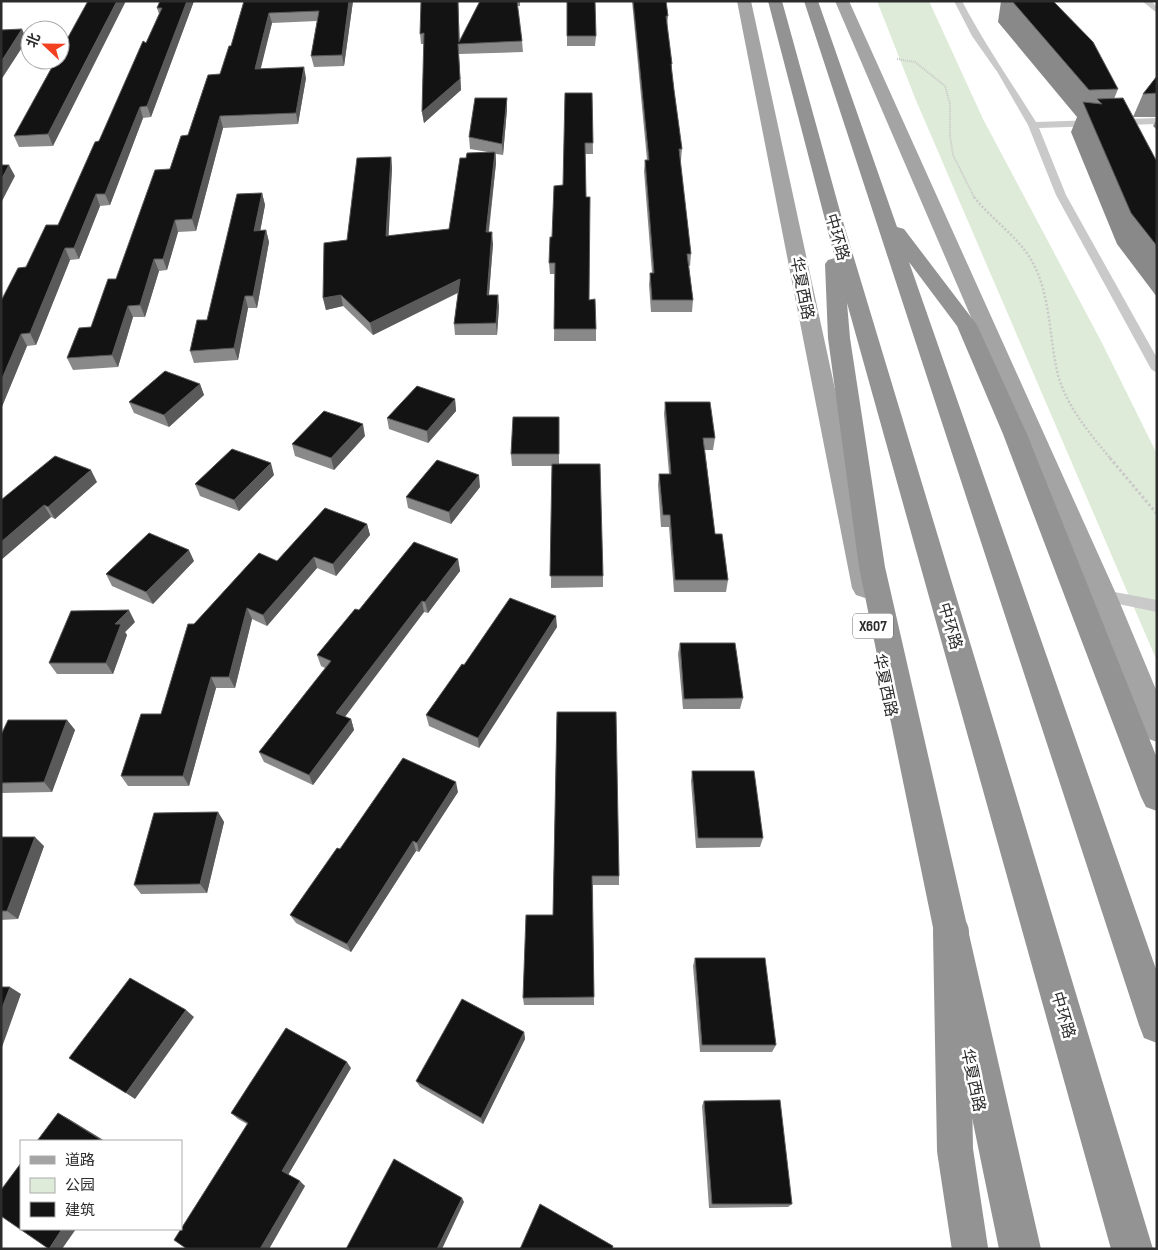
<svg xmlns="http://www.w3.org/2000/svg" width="1158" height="1250" viewBox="0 0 1158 1250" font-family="'Sofia Sans Condensed','Noto Sans SC',sans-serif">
	<rect width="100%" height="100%" fill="#fff"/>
	<path fill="#deebd8" d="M877,1H929L983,119L1101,341L1157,454V661L915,98Z"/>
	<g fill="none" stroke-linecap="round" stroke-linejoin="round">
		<path stroke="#c9c9c9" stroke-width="2" stroke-dasharray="1 1" stroke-linecap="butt" d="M897,59L915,62L945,86L950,104V136L953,155L975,199"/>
		<path stroke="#c9c9c9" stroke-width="2.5" stroke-dasharray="2 2" stroke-linecap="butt" d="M974,197C992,220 1019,237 1033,263C1051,297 1049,338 1058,375C1067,407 1090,434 1111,459"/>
		<path stroke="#c9c9c9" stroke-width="3" stroke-dasharray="2.5 2.5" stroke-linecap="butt" d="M1110,458L1157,514"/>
		<path fill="#c9c9c9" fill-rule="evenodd" d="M954,1H962C984,43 1011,82 1036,122L1157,118V124L1039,128L1066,195L1157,358V373L1151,369L1056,195L1028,125L998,73L972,36Z
			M1142,1H1151L1157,7V13Z
			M1104,590L1157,600V612L1099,600L1097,596L1099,592Z"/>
		<path fill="#a4a4a4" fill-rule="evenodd" d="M737,1H751L878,588L874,595L865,598L856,595L852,588Z
			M835,1H849L1117,596L1157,692V742L1146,738L1142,729L1091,596Z"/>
		<path fill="#939393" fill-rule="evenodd" d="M768,1H782L841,215L1153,1249H1111L847,303L850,338L885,567L1041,1249H999L859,567L828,338L825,264L828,260L835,258Z
			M804,1H818L897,227L904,229L977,325L1027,434L1157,758V811L1146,807L1141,797L1003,434L957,326L909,262L1157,972V1043L1144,1038L1139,1025Z"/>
		<path stroke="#939393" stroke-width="36" d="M951,932L955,1150L970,1249"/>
	</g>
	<path fill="#898989" d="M88,1L53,146L19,147L14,136Z
		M194,1L151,117L143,118L110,205L100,206L79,259L70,260L36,345L27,346L1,409V301L58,225L99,141L146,43L159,14L157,8Z
		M244,1H353L344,66L314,67L311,56L317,21L272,23L260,69L306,78L298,124L223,128L196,231L178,232L167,270L159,271L145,317H133L118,367L73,370L67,358L91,327L116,279L170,169L220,74L231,46Z
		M458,1L460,41L480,1H520V6H517L522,41L523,52L459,54L461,90L424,123L422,112L424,44H421L420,34Z
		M567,1L596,36L595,46H567Z
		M632,1H666L668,16L667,27L672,64V73L674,90L682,149L681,160H680L691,254L690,266H689L693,300L692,312H651L649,285L650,273H652L644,171L645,160H647Z
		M1001,1H1053L1118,89L1114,99L1157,162V297L1117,244L1071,132L1077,117L998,22Z
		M1157,76V117H1133L1143,94Z
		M592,93L593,154H585L589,300L596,329V341H554L555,274H550L549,263L552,237L563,185Z
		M507,109L503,155L496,154V163L489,232L493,244L489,295L499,306L497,335H455L454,324L458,293L373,335L343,306L326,310L323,298L347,240L391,157L392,168L388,236L449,229L466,158L488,152L470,149L469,137Z
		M1157,119V130L1153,126Z
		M262,193L265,205L260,231L266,230L269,242L257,308H248L238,360L194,363L190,351L207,320Z
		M200,384L204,395L169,427L134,413L129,402Z
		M455,399L456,411L428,443L389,429L387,418Z
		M665,402L715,438L713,450H705L715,534L728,580L726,592H674L669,527H661L658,485L659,474H669L664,414Z
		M559,428V464L603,576V587L551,588L552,466H512L511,454Z
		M365,436L334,470L295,456L292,444Z
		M274,475L239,511L200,496L195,484Z
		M97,482L55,519L51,517L1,560V500Z
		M480,487L451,524L408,508L406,497Z
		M367,524L370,535L336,576L317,568L267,626L252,619L235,688H216L189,786H128L121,776L161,714L194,624L277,561Z
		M458,559L460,571L428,613L424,612L345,717L351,719L354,730L313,785L264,762L259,752L325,668L321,666L317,655L359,610Z
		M194,561L153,604L112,586L106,574Z
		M135,622L125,632L127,635L113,674H57L49,663Z
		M557,627L479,748L429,726L426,715L464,665Z
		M680,643L743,698L740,709H683L678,654Z
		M557,712L619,876V885H593L594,1005H524L523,998L553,915Z
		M67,720L75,730L52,792L1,793V735Z
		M692,771L763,838L760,847L696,848L691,781Z
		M458,792L419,852L416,851L351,952L296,923L290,915L340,849Z
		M218,812L224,822L207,893L141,894L134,885Z
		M1,837L44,846L18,919L1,920Z
		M695,958L776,1045L772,1052H700L693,966Z
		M524,1032L525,1039L483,1124L420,1087L416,1081Z
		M351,1068L288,1175L305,1186L269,1249H187L247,1124L238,1119L231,1113Z
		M704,1101L792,1204L788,1207L709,1208L702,1106Z"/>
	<path fill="#5a5a5a" d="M117,1H126L53,146L48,134Z
		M187,1H194L151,117L147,106Z
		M349,1H353L344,66L342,55Z
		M269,13L272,23L258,80L255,69Z
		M22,29L27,40L1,80V62Z
		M458,44L461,90L424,123L422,112Z
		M304,67L306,78L298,124L296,113Z
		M507,98V109L503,155L502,144Z
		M140,107L143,118L110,205L105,194Z
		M220,116L223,128L196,231L192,219Z
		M495,152L496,163L487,244L486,232Z
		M391,157L392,168L388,248L386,236Z
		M9,165L15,176L1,203V180Z
		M262,193L265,205L258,243L254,231Z
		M96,194L100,206L79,259L74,248Z
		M175,220L178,232L167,270L163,259Z
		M266,230L269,242L257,308L253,296Z
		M492,232L493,244L488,306L487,295Z
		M65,248L70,260L36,345L30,333Z
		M154,259L159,271L145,317L140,305Z
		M460,279L461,291L373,335L370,323Z
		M341,295L343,306L326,310L323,298Z
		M498,295L499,306L497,335L496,323Z
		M245,296L248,308L238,360L234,348Z
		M128,306L133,317L118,367L112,355Z
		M21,334L27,346L1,409V381Z
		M200,384L204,395L169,427L164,415Z
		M455,399L456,411L428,443L427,431Z
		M363,424L365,436L334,470L331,458Z
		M271,463L274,475L239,511L234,500Z
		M91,470L97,482L55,519L48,507Z
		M479,475L480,487L451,524L449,512Z
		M44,505L51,517L1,560V542Z
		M367,524L370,535L336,576L333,564Z
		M189,550L194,561L153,604L146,592Z
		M314,557L317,568L267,626L263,615Z
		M458,559L460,571L428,613L425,602Z
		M422,601L424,612L340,723L336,713Z
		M247,608L252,619L235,688L229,677Z
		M129,610L135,622L125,632L127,635L113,674L106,663L115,624Z
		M556,616L557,627L479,748L478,738Z
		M211,677L216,688L189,786L183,776Z
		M351,719L354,730L313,785L309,775Z
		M67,720L75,730L52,792L44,782Z
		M456,782L458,792L419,852L417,843Z
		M218,812L224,822L207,893L200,884Z
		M35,837L44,846L18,919L7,911Z
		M413,841L416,851L351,952L347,944Z
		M10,987L21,994L1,1050V1011Z
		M186,1010L194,1017L135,1099L126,1093Z
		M524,1032L525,1039L483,1124L481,1118Z
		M347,1062L351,1068L288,1175L282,1171Z
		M58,1113L69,1119L105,1141H103Z
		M300,1181L305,1186L269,1249H260Z
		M462,1198L464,1202L442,1249H437Z
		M62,1229H76L62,1249H49Z"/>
	<path fill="#131313" stroke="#5a5a5a" d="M88,1H117L48,134L14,136L56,60H60V52Z
		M160,1H187L147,106L140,107L105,194H96L74,248H65L30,333L21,334L1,381V301L18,268L26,267L46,225H58L95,142L99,141L143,41L146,43L162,8H157Z
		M244,1H349L342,55L311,56L319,11L269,13L255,69L304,67L296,113L220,116L192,219L175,220L163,259H154L140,305L128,306L112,355L67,358L79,328L91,327L108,279H116L155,170L170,169L181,136L188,135L208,75L220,74L229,46H231Z
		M421,1H458L459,42L480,1H517L522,41L458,44L460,79L422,112L424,33L420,34Z
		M567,1H595L596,36H567Z
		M633,1H666L668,16H666L672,64H671L674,90L682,149H679L691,254H687L693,300H652L650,273H654L645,160H649Z
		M1012,1H1053L1093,42L1118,89L1089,90Z
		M22,29L1,62V30Z
		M1157,76V93L1143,94Z
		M565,93H592L593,143H585L586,197H590L589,300L595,299L596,329H554L555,263H549L550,237H552L554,186L563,185Z
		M475,98H507L502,144L469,137Z
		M1123,98L1157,162V246L1131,213L1083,102L1102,104L1097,99Z
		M495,152L486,232H492L487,295H498L496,323L454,324L460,279L370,323L341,295L323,298L324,243L347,240L357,158L391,157L386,236L449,229L460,158H466L467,153Z
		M1,165H9L1,180Z
		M262,193L254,231L266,230L253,296H245L234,348L190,351L197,320H207L237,194Z
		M165,371L200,384L164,415L129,402Z
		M417,386L455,399L427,431L387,418Z
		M665,402H710L715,438H703L715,534H722L728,580H675L670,515H663L659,474H671Z
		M324,411L363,424L331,458L292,444Z
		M513,417H559V454H511Z
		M232,449L271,463L234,500L195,484Z
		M55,456L91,470L48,507L44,505L1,542V500Z
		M437,460L479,475L449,512L406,497Z
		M552,464H600L603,576H550Z
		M325,508L367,524L333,564L314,557L263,615L247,608L229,677H211L183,776H121L141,714H161L188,624H194L259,553L277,561Z
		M149,533L189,550L146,592L106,574Z
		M414,542L458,559L425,602L422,601L336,713L351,719L309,775L259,752L331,661L317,655L355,609L359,610Z
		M510,598L556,616L478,738L426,715L462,664L464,665Z
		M129,610L115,624H121L106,663H49L71,611Z
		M680,643H735L743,698L684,699Z
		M557,712H616L619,876H592L594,997L523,998L526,915H553Z
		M8,720H67L44,782L1,783V735Z
		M403,758L456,782L417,843L413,841L347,944L290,915L337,848L340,849Z
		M692,771H754L763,838H698Z
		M218,812L200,884L134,885L154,813Z
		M1,837H35L7,911H1Z
		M695,958H765L776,1045H702Z
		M130,978L186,1010L126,1093L69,1058Z
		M1,987H10L1,1011Z
		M462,999L524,1032L481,1118L416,1081Z
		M286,1028L347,1062L282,1171L300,1181L260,1249H187L174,1240L248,1123L231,1113Z
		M780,1100L792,1204H712L704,1101Z
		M58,1113L103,1141H37Z
		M394,1159L462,1198L437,1249H346Z
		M21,1163V1229H62L49,1249L1,1216V1190Z
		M540,1204L613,1246L612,1249H520Z"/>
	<g text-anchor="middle" stroke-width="5" stroke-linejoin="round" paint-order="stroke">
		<rect fill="#fff" stroke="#6b6b6b" stroke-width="1" x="853" y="613.5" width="40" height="25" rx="4"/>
		<g font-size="15" font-weight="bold" fill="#2c2c2c">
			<text x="873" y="631">X607</text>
		</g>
		<g font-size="16" fill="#2c2c2c" stroke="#fff">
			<text transform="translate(838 237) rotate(74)" y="6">中环路</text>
			<text transform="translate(803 288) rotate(79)" y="6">华夏西路</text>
			<text transform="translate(951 626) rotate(74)" y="6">中环路</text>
			<text transform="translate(886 685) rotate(78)" y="6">华夏西路</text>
			<text transform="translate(1064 1015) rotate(74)" y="6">中环路</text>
			<text transform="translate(974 1080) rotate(78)" y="6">华夏西路</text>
		</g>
	</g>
	<rect width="1158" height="1250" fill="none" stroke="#2c2c2c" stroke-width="5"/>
	<rect x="20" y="1140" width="162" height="90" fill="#ffffff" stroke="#ababab"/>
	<rect x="30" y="1156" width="25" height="8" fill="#a4a4a4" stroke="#ababab"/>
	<text x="65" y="1165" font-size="15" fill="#2c2c2c">道路</text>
	<rect x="30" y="1178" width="25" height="15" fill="#deebd8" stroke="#ababab"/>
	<text x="65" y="1190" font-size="15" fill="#2c2c2c">公园</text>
	<rect x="30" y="1202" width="25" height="15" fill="#131313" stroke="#ababab"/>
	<text x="65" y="1215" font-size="15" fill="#2c2c2c">建筑</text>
	<g transform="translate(45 45) rotate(292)"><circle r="24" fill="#ffffff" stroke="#ababab"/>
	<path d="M0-4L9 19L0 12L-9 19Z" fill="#f24020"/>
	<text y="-8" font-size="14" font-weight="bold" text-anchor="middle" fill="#2c2c2c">北</text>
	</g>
</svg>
